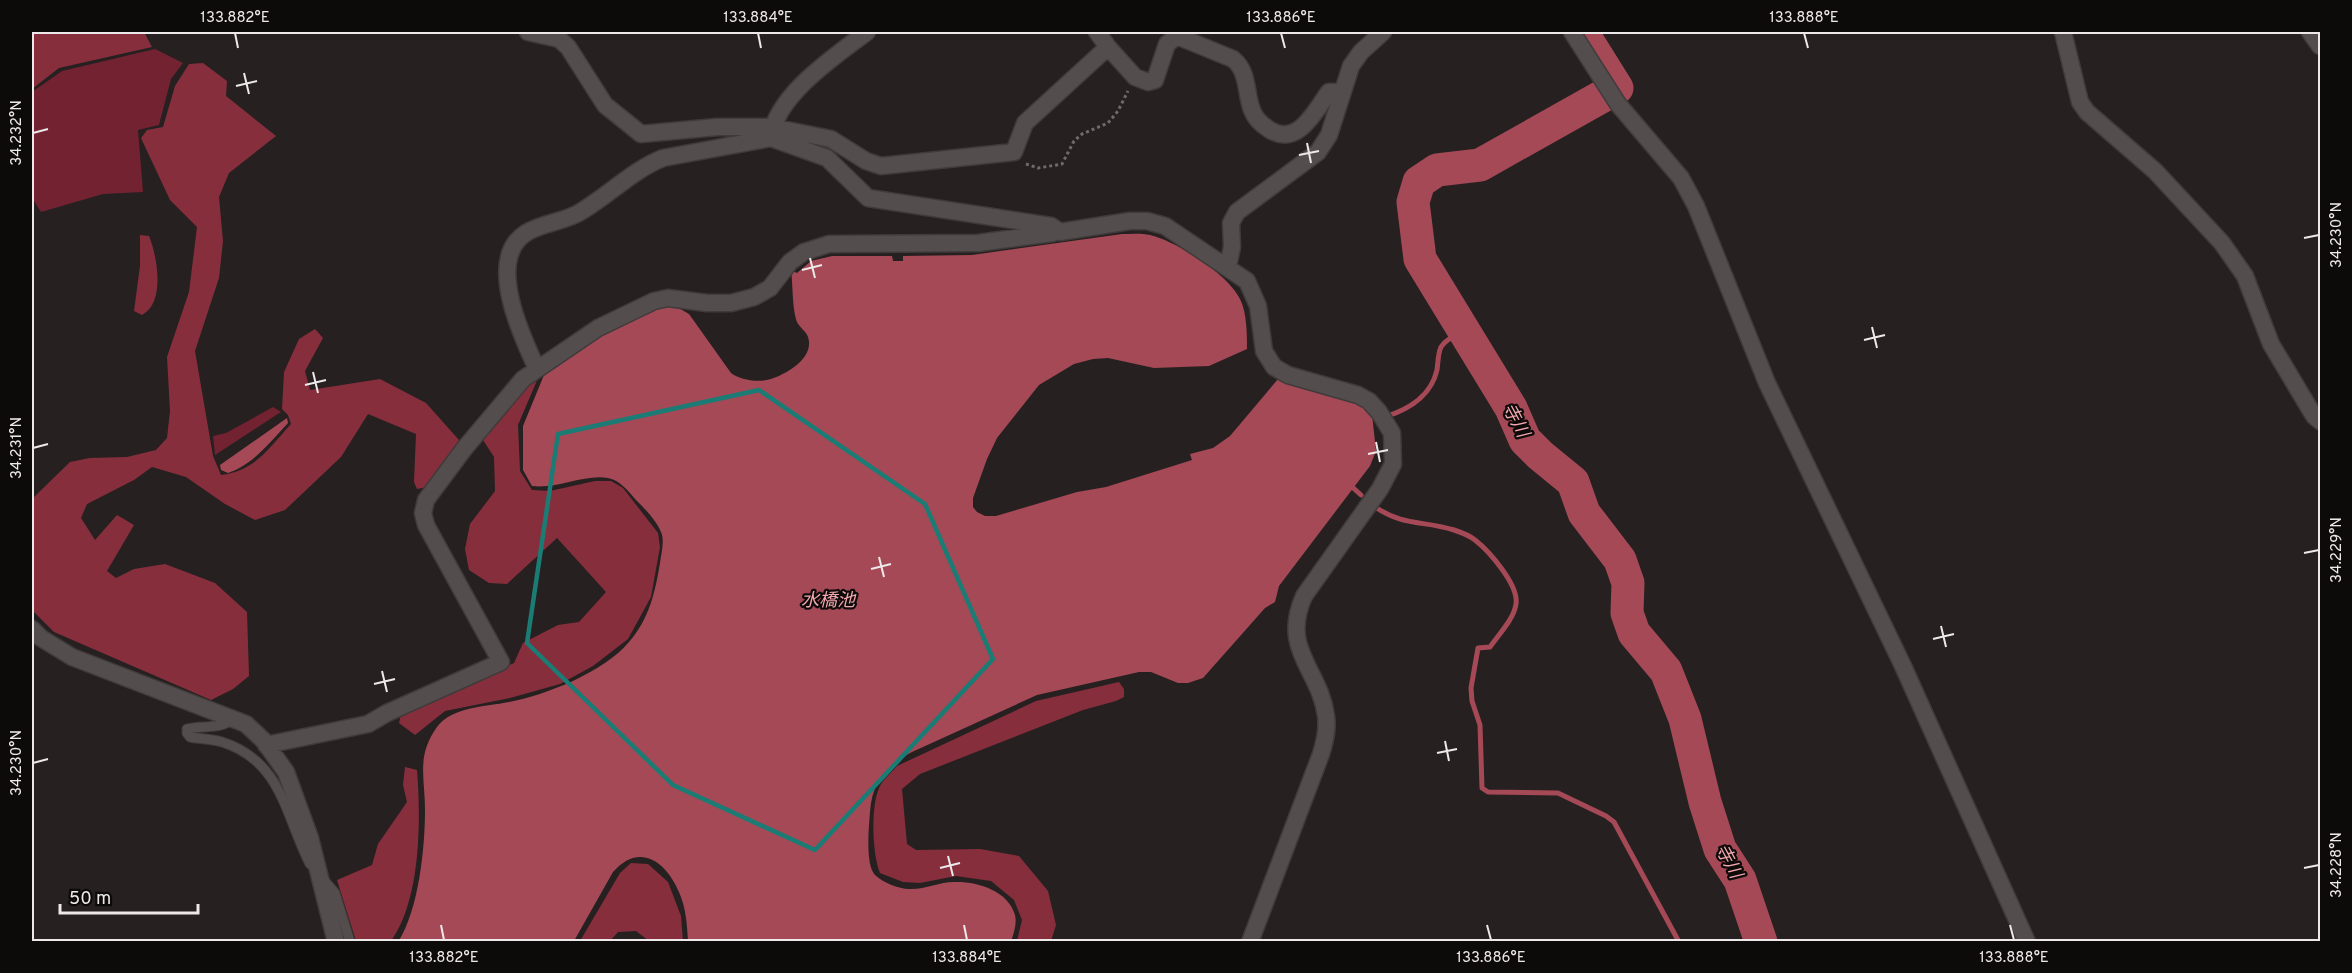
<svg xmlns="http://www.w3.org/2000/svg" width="2352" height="973" viewBox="0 0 2352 973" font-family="Overpass,'Noto Sans JP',sans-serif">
	<rect width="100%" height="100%" fill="#262020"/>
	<path fill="#732231" d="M155,49L183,63L171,79L159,125L138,130L143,192L103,194L41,212L32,198V92L62,71Z
		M273,407L281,412L215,455L213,436L226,433Z"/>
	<path fill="#872e3d" d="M32,32H144L152,47L59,68L32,89Z
		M203,63L227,81L226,96L276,136L229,173L219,197L223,241L219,278L195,351L213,456L221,475C255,471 269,448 291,424L288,415L282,409L284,372L299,339L315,329L323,338L305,371L310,390L380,379L426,403L459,440L427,487L417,489L414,482L416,434L368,414L341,457L285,510L255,520L225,504L186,477L152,467L134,480L87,504L81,518L95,540L117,515L134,525L107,571L116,578L134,569L165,564L215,583L247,612L249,676L233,689L211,700L54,632L32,610V499L70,462L90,458L127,457L156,450L167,438L170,411L167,357L189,292L197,227L170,200L141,138L147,130L163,127L175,86L189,64Z
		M140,235L149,236C157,255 166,303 142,315L134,311L140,266Z
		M538,378L518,425L520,471L532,490L550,491L595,481H611L623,488L658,533L660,547L651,597L628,639L593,666L560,684L510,698L445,711L415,735L399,723L401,714L514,663L523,643L558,625L579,622L606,592L557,538L507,584L489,583L469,570L465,549L470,524L495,491L494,457L483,440L508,403Z
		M1119,682L1124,689V697L1116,701L1083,710L920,774L902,789L907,844L916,850L980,849L1019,856L1048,891L1056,925L1051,941H1017L1022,920L1014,900L991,881L956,876L920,883L903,882L880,873C872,854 870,802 881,784C885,778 892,772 897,766L1036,701Z
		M405,767L417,770C421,819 421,900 391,941H356L337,880L372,865L378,844L407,802L403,785Z
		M631,863L648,864L668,882L681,916L683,941H649L636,931L618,932L610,941H580L620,873Z"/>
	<path fill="#a54956" d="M1122,234C1131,234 1141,233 1150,235C1176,241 1228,274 1240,299C1247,313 1247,334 1247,349L1209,366L1154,368L1108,358L1093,359L1074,364L1039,385L997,438L987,459L973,498V507L977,512L985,516H996L1077,492L1106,487L1192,460L1190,454L1213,448L1230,436L1278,379L1357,402L1372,414L1376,451L1370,466L1279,586L1275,602L1265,608L1203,678L1188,683H1178L1151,672H1139L1037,695L912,752C886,766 872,782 870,812C869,827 865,864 875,875C882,882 899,889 909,889C924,890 939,882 954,882C976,881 1008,890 1015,915C1017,924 1014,933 1011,941H688C687,924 686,908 679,892C666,861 639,842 613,872L574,941L398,942C419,910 425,847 425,810C425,778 416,756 437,727C453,706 486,707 509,702C546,695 604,672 629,642C649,619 655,593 660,563C661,554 665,541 661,532C656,520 645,509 636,500C628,491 620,480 608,478C584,474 559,489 532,486L523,470V426L544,375L598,335L644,313L670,303L689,314L731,373C740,380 758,383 771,379C786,374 815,358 808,337C806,331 799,327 797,322C792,309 793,284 791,270L797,273L811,261L832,256H892L893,261H903V256L972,255Z
		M287,418L288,423C270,442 253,465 228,473L221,470L220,465Z"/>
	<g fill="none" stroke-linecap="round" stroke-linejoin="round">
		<path stroke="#a54956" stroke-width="5" d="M1385,417C1410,409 1431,396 1437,370C1438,363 1438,353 1441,347C1446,339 1456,335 1464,331
			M1350,485L1361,495
			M1375,507C1405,527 1422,520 1454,530C1460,532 1469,535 1475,540C1489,551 1519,585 1516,604C1514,619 1499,634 1490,647L1478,648L1471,688L1472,701L1480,725L1482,788L1488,792L1558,793L1606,816L1614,822L1679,942"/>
		<path stroke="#a54956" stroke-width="33" d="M1582,32L1617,88L1480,165L1437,170L1419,182L1413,202L1420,259L1511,408L1525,440L1540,455L1573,482L1584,513L1620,560L1628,583L1627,613L1634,633L1666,671L1685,719L1705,802L1720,849L1740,880L1761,942"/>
		<defs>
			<path id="service" d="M233,719C219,730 204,725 187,729V733L190,737C200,739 212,739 222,742C282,761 285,815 310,864
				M323,879L335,893L350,942"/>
			<path id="minor" d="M528,32L559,39L568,47L605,105L641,134L717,127H772L831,139L866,161L881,166L1014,152L1025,123L1108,47L1097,32
				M867,32C835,56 775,96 771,138L827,158L868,198L1051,226L1060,232L1130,221H1147L1165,226L1247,281L1258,306L1264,351L1274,367L1288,375L1358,395L1369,401L1379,412L1392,433L1393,464L1380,489L1304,596C1280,650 1320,669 1326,716C1328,729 1325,741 1321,754L1250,942
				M1572,32L1618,104L1681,178L1696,206L1767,383L1903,666L2027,942
				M2063,32L2080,102L2087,112L2155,171L2222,243L2245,276L2271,344L2314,416L2320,421
				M2310,32L2320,46
				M1108,47L1135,77L1148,82L1155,80L1167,44L1177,36L1233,59C1249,72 1245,92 1252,110C1255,119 1262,125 1270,130C1298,147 1315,111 1329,92H1342
				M1228,266L1232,247L1231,223L1237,212L1318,152L1329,135L1351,66L1361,52L1383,32
				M537,369C522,337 485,259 526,233C543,222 566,222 582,211C610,194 633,170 663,158L771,138
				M32,629L41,638L72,657L246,724L264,741L286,772L310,838L336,942
				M266,745L368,724L387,713L501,662L426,525L423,513L426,500L464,449L523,379L598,328L654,301L668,298L707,303H731L754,297L770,288L790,262L804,252L829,244L978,243L1053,233"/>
		</defs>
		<use href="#service" stroke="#403b3b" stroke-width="11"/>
		<use href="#minor" stroke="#403b3b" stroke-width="19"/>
		<path stroke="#706a6b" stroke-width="3" stroke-dasharray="3 3" stroke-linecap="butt" d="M1026,164L1038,168L1062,164L1074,141L1082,134L1108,123L1118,111L1128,91"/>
		<use href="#service" stroke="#544d4d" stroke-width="9"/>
		<use href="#minor" stroke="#544d4d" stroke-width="16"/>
	</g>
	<path fill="none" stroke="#1a7c74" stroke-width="4.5" stroke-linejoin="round" d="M759,390L925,504L993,659L815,850L673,785L527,643L558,434Z"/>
	<path fill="none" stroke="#ede8e9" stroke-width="2" d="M235,33L238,48M758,33L761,48M1281,33L1285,48M1804,33L1808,48M244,73L249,94M236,86L257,81M33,133L48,129M1307,143L1311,163M1299,155L1319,151M2304,238L2319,235M810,258L815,278M802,270L822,265M1872,327L1877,348M1864,340L1885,335M313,372L318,393M305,385L326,380M1376,442L1380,462M33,448L48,444M1368,454L1388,450M2304,553L2319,550M879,557L884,577M871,569L891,564M1941,626L1946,647M1933,639L1954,634M382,671L387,692M374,684L395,679M1445,741L1449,761M1437,753L1457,749M33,763L48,759M948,856L953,876M940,868L960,863M2304,868L2319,865M441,925L444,940M964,925L967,940M1487,925L1491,940M2010,925L2014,940"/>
	<g text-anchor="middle" stroke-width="4.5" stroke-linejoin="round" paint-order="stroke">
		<g font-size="18" font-style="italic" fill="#f4a7ae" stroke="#0d0a0a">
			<text transform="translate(1516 420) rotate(62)" y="6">寺川</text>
			<text x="828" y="606">水橋池</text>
			<text transform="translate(1729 861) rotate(62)" y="6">寺川</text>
		</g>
	</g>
	<rect width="2352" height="973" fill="none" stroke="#0d0a0a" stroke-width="66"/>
	<path d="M60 904v9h138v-9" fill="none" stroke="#ede8e9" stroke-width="3"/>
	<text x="69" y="904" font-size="18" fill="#ede8e9" stroke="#0d0a0a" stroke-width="4.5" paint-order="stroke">50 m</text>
	<rect x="33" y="33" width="2286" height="907" fill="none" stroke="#ede8e9" stroke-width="2"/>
	<g font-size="15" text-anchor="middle" fill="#ede8e9">
		<text x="235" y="22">133.882°E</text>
		<text x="758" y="22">133.884°E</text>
		<text x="1281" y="22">133.886°E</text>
		<text x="1804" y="22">133.888°E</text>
		<text transform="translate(16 133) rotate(-90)" y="5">34.232°N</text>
		<text transform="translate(2336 235) rotate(-90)" y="5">34.230°N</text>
		<text transform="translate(16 448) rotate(-90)" y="5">34.231°N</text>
		<text transform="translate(2336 550) rotate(-90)" y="5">34.229°N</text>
		<text transform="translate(16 763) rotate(-90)" y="5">34.230°N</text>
		<text transform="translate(2336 865) rotate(-90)" y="5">34.228°N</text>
		<text x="444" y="962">133.882°E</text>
		<text x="967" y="962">133.884°E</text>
		<text x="1491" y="962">133.886°E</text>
		<text x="2014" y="962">133.888°E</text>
	</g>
</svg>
